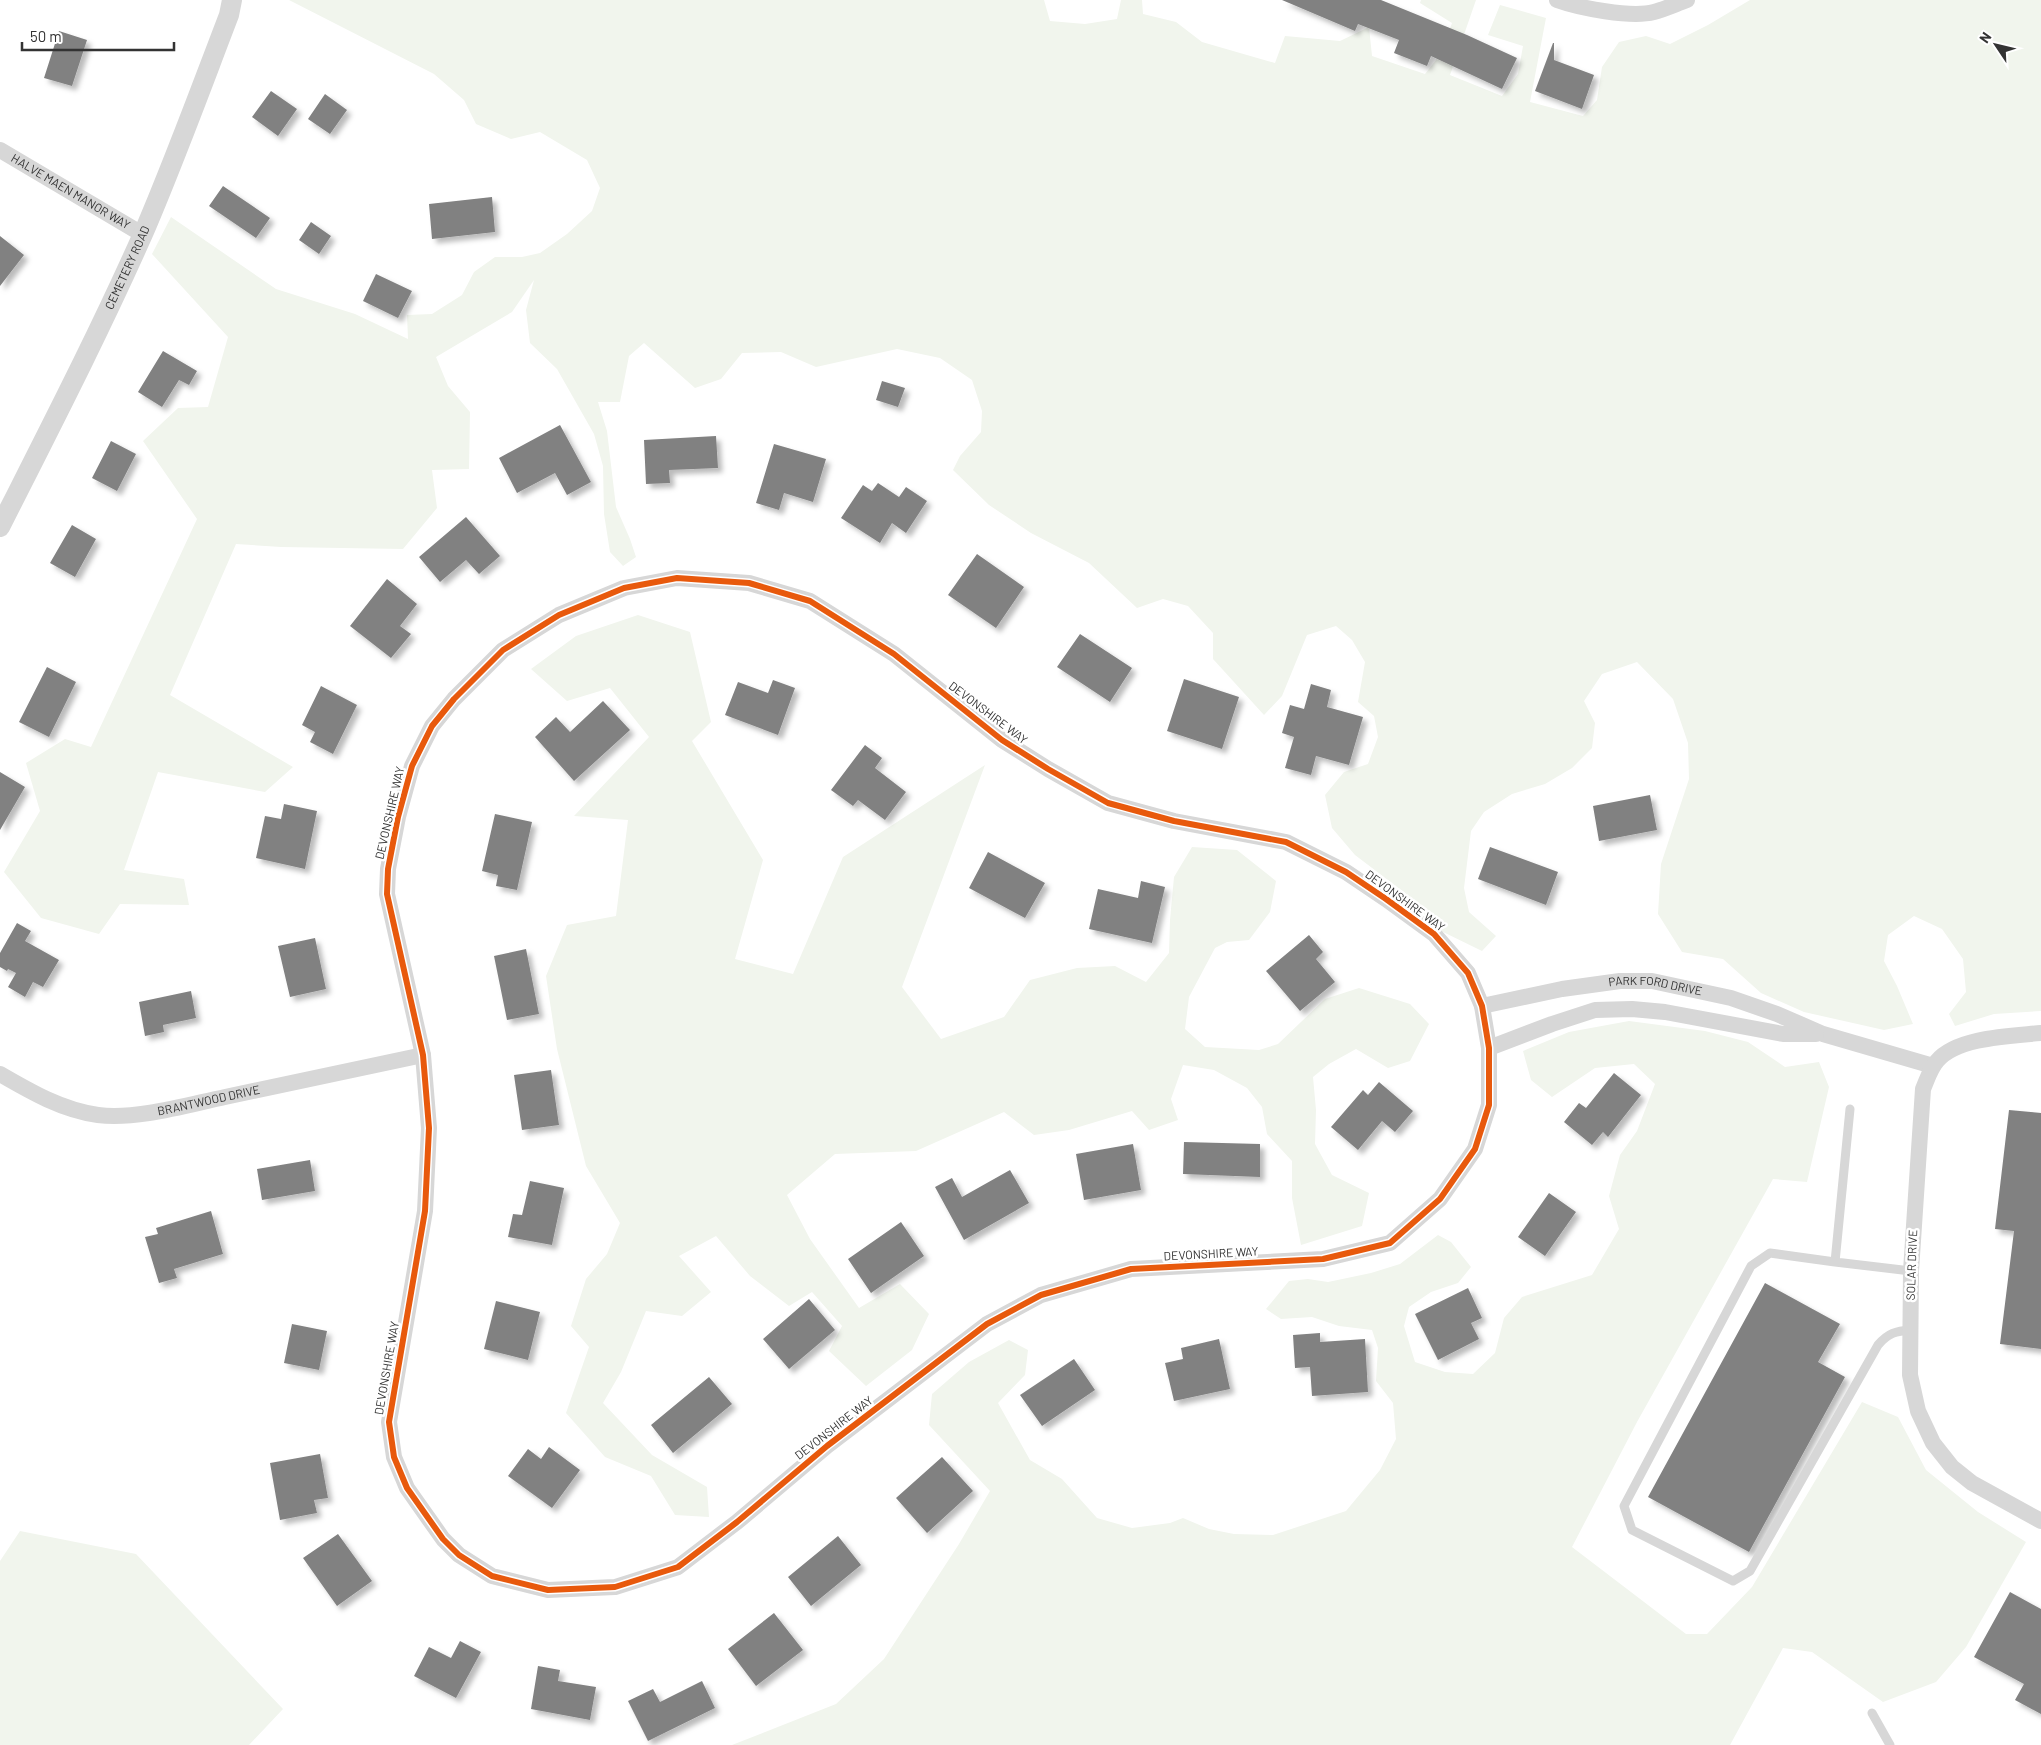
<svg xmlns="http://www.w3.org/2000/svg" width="2041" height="1745" viewBox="0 0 2041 1745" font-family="Barlow,sans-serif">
	<defs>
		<filter id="shadow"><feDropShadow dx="4.5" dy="4.5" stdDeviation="2.5" flood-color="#0004"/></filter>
	</defs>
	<rect width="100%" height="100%" fill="#fff"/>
	<path fill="#f1f5ed" d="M289,0H1044L1050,21L1085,24L1117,19L1121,0H1142L1143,14L1176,22L1202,42L1275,63L1285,36L1340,41L1369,27L1372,56L1425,74L1440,55L1452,23L1420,3L1421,0H1476L1450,75L1502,96L1518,74L1523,46L1488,35L1500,5L1546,18L1530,102L1583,116L1597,100L1602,67L1619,42L1646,36L1670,44L1708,25L1750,0H2041V1011L1994,1014L1955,1026L1949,1014L1966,992L1963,959L1942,929L1914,916L1888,935L1884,961L1897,986L1913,1024L1884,1030L1804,1012L1761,993L1723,959L1682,952L1658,914L1661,864L1689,779L1688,743L1673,699L1637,662L1602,674L1584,701L1595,723L1592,748L1572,768L1545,784L1512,794L1484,812L1471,831L1464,888L1469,912L1496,936L1482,951L1437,929L1405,893L1355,855L1332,828L1325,795L1344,772L1368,764L1378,737L1374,716L1358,702L1365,662L1352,640L1336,626L1307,635L1282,696L1264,715L1213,659V633L1188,606L1163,599L1137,608L1089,563L1031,533L989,505L953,470L960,456L981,432L982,411L972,380L940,358L897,349L816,367L781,352L742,353L721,379L695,388L644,343L629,356L620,402H598L607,431L616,507L630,539L636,557L623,566L610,552L604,514L603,466L594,434L557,369L530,343L526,310L534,280L512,312L436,357L448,386L470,412L469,469L432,470L437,508L403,549L281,547L236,544L170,695L293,767L265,792L158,772L124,870L184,879L189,905L120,904L99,934L41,918L4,872L40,811L26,763L65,739L91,747L197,519L143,441L178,408L208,407L228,337L152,254L171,217L276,289L355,314L408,339L407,315L432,314L462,295L474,272L495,257H522L540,253L567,234L592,211L600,188L587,160L540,132L511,139L476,124L464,100L434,74Z
		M638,615L690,632L711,722L692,741L763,860L735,959L793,974L843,857L985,765L902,987L941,1039L1004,1017L1030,980L1077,968L1115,966L1146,982L1169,953L1170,920L1174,877L1192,847L1237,850L1276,881L1270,912L1249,940L1227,942L1215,948L1189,997L1185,1029L1205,1047L1259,1050L1278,1044L1325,999L1359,988L1410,1004L1429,1024L1410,1061L1388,1068L1356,1049L1329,1064L1313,1077L1316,1110L1315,1144L1332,1175L1369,1193L1362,1226L1301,1245L1292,1198V1161L1267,1134L1262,1107L1247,1088L1214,1070L1183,1065L1171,1099L1178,1120L1149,1130L1132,1111L1069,1130L1034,1135L1004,1112L916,1151L835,1154L787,1195L810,1239L859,1308L900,1284L929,1314L912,1350L866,1386L829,1351L842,1326L812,1292L789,1306L750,1276L716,1236L679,1256L711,1292L682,1316L646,1311L621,1372L603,1403L652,1455L707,1487L709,1517L675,1515L651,1476L605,1457L566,1413L589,1347L571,1326L586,1279L607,1254L620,1223L586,1166L557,1049L546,976L567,925L616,916L628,820L574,816L649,737L610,688L567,701L531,669L576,636Z
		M1629,1021L1705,1031L1748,1042L1785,1067L1819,1062L1829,1087L1807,1182L1773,1179L1637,1422L1572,1547L1686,1634H1707L1752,1587L1862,1402L1898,1417L1926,1470L1978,1512L2026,1542L1966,1647L1936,1682L1883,1702L1812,1652L1783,1648L1730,1745H732L836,1704L884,1659L959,1544L990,1491L929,1425L932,1394L969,1362L1009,1340L1028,1350L1025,1375L998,1403L1030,1460L1062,1479L1097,1518L1132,1528L1170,1523L1183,1518L1209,1529L1234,1534L1273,1535L1346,1511L1380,1470L1396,1439L1393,1403L1376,1381L1378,1348L1372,1330L1339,1326L1312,1317L1281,1319L1266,1309L1289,1281L1308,1279L1328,1282L1371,1273L1400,1264L1438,1235L1451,1242L1471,1267L1458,1283L1431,1292L1409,1307L1404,1326L1415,1362L1445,1372L1473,1374L1495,1353L1504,1318L1522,1297L1592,1275L1619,1229L1609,1196L1620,1155L1637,1131L1655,1084L1634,1064L1595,1068L1552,1097L1531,1080L1523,1051L1569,1032Z
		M20,1531L136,1554L283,1709L249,1745H0V1561Z"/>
	<path fill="#818181" filter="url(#shadow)" d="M1282,0H1381L1467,35L1517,58L1502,89L1431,56L1427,66L1394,53L1399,40L1358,24L1355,31Z
		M59,31L87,40L72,86L44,78Z
		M1553,43H1554V60L1594,75L1582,109L1535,91Z
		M271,91L297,109L278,136L252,117Z
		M325,94L347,110L330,134L308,119Z
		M223,186L270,218L256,238L209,206Z
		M492,197L495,232L432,239L429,204Z
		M311,222L331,236L319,254L299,240Z
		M0,236L24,255L0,286Z
		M376,274L412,291L398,318L363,301Z
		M163,351L197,371L189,385L179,380L162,407L138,392Z
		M882,381L905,388L898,407L876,400Z
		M560,425L591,482L567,495L555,473L517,493L499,458Z
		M716,436L718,468L669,470L670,483L646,484L644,440Z
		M111,441L136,454L117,491L92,478Z
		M774,444L826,459L813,502L784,493L779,510L756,503Z
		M878,483L899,497L906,487L927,501L906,533L892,523L880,543L841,518L863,485L872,491Z
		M466,517L500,556L479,574L466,560L440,582L419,557Z
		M72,525L96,539L75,577L50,563Z
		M977,554L1024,587L996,628L948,595Z
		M387,579L417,604L400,626L411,634L391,658L350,626Z
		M1080,634L1132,668L1110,702L1057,667Z
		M47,667L76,682L49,737L19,722Z
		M1184,679L1239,697L1222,749L1167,731Z
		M773,680L795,688L778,735L725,715L738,682L768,693Z
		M1311,684L1331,690L1327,707L1363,717L1349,765L1316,756L1311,775L1285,768L1294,737L1282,733L1290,705L1304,709Z
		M321,686L357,705L333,754L310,742L315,732L302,725Z
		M603,701L630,730L574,781L535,737L556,717L570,732Z
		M865,745L882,758L875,768L906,792L885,820L858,800L853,806L831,790Z
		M0,772L25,787L0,830Z
		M1650,795L1657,830L1599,841L1593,806Z
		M284,804L317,811L305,869L256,858L265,816L281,819Z
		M495,814L532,822L517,890L496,886L498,875L482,871Z
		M1490,847L1558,872L1546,905L1478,879Z
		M988,852L1045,883L1025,918L969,888Z
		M1141,881L1165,887L1152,943L1089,929L1098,889L1138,898Z
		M17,923L31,931L25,941L59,960L43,987L33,982L25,997L8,987L16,973L8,969L7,971L0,967V953Z
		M1309,935L1323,952L1316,959L1335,982L1300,1011L1266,971Z
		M315,938L326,989L290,997L278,946Z
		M526,949L539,1014L507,1020L494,956Z
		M191,991L196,1018L163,1025L164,1032L145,1036L139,1002Z
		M551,1070L559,1125L522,1130L514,1075Z
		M1614,1073L1641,1095L1608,1137L1603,1132L1592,1145L1564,1122L1579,1103L1586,1108Z
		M1379,1082L1413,1111L1395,1132L1382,1121L1358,1150L1331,1127L1363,1090L1368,1095Z
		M2009,1110L2041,1113V1349L2000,1344L2014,1231L1995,1229Z
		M1184,1142L1260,1144V1177L1183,1174Z
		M1133,1144L1141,1190L1084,1200L1076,1154Z
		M310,1160L315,1191L262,1200L257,1169Z
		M1010,1170L1029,1203L964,1240L935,1187L952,1178L962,1197Z
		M530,1181L564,1188L552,1245L508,1237L513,1214L522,1215Z
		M1549,1193L1576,1212L1545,1256L1518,1237Z
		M211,1211L223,1254L174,1269L177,1278L159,1283L145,1237L158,1234L156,1228Z
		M901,1222L924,1256L871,1293L848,1259Z
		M1765,1283L1840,1324L1818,1362L1845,1377L1749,1552L1648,1497Z
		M1468,1288L1482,1318L1471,1323L1479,1339L1438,1360L1415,1314Z
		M809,1299L835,1330L789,1369L763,1339Z
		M496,1301L540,1312L528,1360L484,1349Z
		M292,1324L327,1331L319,1370L284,1363Z
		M1320,1333V1342L1365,1339L1368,1392L1312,1396L1310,1367L1295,1368L1293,1335Z
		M1219,1339L1230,1389L1174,1401L1165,1363L1183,1359L1181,1348Z
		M1074,1359L1095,1390L1042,1426L1020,1395Z
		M709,1377L732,1404L673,1453L651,1425Z
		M549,1447L580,1470L552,1508L508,1476L528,1449L541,1459Z
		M320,1454L328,1498L314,1500L317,1513L280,1520L270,1463Z
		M942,1457L973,1491L927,1533L896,1498Z
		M338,1534L372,1581L337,1606L303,1558Z
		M838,1536L861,1565L811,1606L788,1577Z
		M2010,1592L2041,1609V1714L2015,1700L2024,1684L1974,1657Z
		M774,1613L803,1650L756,1686L728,1649Z
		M460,1641L481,1652L456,1698L414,1676L429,1647L451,1658Z
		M538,1666L560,1670L558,1681L596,1687L590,1720L531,1709Z
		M702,1681L715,1708L648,1741L628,1701L653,1689L660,1702Z"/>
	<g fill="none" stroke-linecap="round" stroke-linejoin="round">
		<path stroke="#d7d7d7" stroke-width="9" d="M1850,1109L1835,1262L1911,1271
			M1835,1262L1770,1253L1751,1266L1624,1506L1632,1530L1733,1581L1750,1571L1878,1345C1888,1333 1896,1331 1911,1330
			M1872,1713L1890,1745"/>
		<g stroke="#d7d7d7" stroke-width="16">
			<path d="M1557,0C1579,8 1631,18 1654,12C1665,9 1676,4 1687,0"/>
			<path id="s1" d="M0,150L142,234"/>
			<path d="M677,578L749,583L810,601L894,654L1002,740L1048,769L1108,803L1174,821L1286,842L1346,872L1386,899L1434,934L1468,973L1482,1006L1489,1048V1105L1475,1149L1440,1199L1390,1243L1323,1259L1131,1269L1041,1295L987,1324L827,1446L737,1522L678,1567L615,1587L548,1590L492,1576L459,1555L443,1539L407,1488L394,1457L389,1422L425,1211L429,1128L423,1055L387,894L388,869L398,817L412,766L432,726L454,699L503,650L559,615L624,588Z"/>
			<path id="s2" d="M1482,1006L1562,989L1620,981H1652L1731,998L1777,1014L1823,1034L1933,1066"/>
			<path d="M2041,1033C2012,1036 1957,1037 1937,1061C1930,1069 1927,1080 1923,1089L1911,1271L1910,1375L1918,1411L1933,1443L1952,1467L1972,1483L2041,1521"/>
			<path d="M1489,1048L1552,1024L1595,1010L1632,1009L1665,1012L1783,1034H1816"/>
			<path id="s3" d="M0,1074C31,1092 62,1110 98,1115C136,1120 187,1105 225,1097C291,1083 357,1069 423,1055"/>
		</g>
		<path stroke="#d7d7d7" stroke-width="20" id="s4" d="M0,527C49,430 99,333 143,234C174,162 201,88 229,15L232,0"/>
		<defs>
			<path id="cycleway" d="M677,578L749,583L810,601L894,654L1002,740L1048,769L1108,803L1174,821L1286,842L1346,872L1386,899L1434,934L1468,973L1482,1006L1489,1048V1105L1475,1149L1440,1199L1390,1243L1323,1259L1131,1269L1041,1295L987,1324L827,1446L737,1522L678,1567L615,1587L548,1590L492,1576L459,1555L443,1539L407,1488L394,1457L389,1422L425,1211L429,1128L423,1055L387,894L388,869L398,817L412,766L432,726L454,699L503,650L559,615L624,588Z"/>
		</defs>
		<use href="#cycleway" stroke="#fff" stroke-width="9"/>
		<use href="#cycleway" stroke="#e8590c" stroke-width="6"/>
	</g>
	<g text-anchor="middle" stroke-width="5" stroke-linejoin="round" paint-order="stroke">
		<g font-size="12" fill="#333" stroke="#fff">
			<text dy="4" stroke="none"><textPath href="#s1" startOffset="82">HALVE MAEN MANOR WAY</textPath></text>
			<text dy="4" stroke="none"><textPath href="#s4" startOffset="289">CEMETERY ROAD</textPath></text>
			<text transform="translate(988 713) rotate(37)" y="4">DEVONSHIRE WAY</text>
			<text transform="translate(390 813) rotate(-77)" y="4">DEVONSHIRE WAY</text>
			<text transform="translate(1405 901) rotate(36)" y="4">DEVONSHIRE WAY</text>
			<text dy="4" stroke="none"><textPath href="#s2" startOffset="176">PARK FORD DRIVE</textPath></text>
			<text dy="4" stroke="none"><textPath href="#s3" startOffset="219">BRANTWOOD DRIVE</textPath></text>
			<text transform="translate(1211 1254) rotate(-3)" y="4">DEVONSHIRE WAY</text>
			<text transform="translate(1912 1265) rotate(-88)" y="4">SOLAR DRIVE</text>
			<text transform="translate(387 1368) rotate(-80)" y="4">DEVONSHIRE WAY</text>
			<text transform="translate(834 1428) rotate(-38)" y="4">DEVONSHIRE WAY</text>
		</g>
	</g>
	<g transform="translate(1996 45) rotate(305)" stroke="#ffffff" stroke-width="4" paint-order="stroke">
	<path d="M0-4L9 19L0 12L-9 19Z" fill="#333333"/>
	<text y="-8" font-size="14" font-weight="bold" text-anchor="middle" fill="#333333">N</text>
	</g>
	<path d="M22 42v8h152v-8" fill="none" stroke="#333333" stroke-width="2.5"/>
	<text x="30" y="42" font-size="15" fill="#333333" stroke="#ffffff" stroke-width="4" paint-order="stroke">50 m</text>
</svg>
